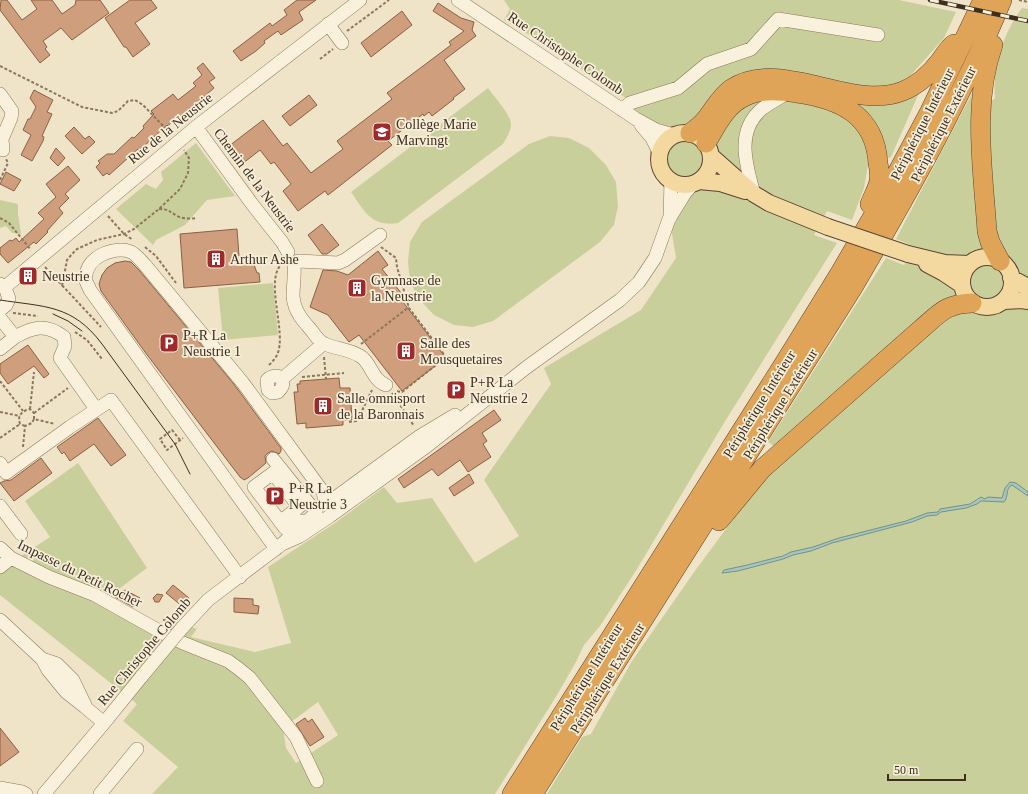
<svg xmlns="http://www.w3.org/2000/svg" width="1028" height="794" viewBox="0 0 1028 794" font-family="Georgia,serif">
	<rect width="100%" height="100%" fill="#f0e4c8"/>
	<path fill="#c9cf9b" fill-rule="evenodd" d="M504,0H899L956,12L944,38L910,76L919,93L891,157L868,165L864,188L852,220L827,211L814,235L837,243L727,418L637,569L600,626L584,645L576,662L557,695L495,794H152L178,767L123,721L137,704L0,595V570L50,537L25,501L78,463L147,568L100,603L162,638L176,621L197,629L191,637L255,652L291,643L268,567L335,523L384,487L397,503L432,498L475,563L519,536L484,480L551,384L544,368L641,310L676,258L665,191L632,102L529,35L504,20L510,9ZM318,702L338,735L296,763L286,748L283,728Z
		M1022,8L1028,9V794H547L582,737L591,734L632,661L697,568L740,510L774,446L768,442L886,258L904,265L916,247L896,239L978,82L988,104L995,98C992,66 1003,34 1022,8Z
		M488,88C494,97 512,115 511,126C510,133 506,139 503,144L398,223C371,227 365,212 351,192Z
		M550,136L569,138L589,148L606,165L616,182L618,206L614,225L600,242L493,321L473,327L454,325L434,315L419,299L410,282L408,261L410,242L422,222L529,144Z
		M196,143L235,196L207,200L185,225L156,240L153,245L116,209L146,184L156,189L163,180L161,172Z
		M0,200L18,204V214L21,234L12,233L6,226L0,228Z
		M273,283L278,335L223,340L218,288Z"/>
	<path fill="#a9c4bc" stroke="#6f938a" d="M1010,482L1016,483L1028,492V496L1012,485C1005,488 1009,497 1004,502L981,501L977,504L966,508L941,512L937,515L927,516L912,522L832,543L811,551L793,555L783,559L738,571L722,573L724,570L743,566L783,556L791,552L813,547L839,538L906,521L927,513L938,512L940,509L970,504L981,497L985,499L988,497L1002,498L1005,488Z"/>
	<path fill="#cf9f7d" stroke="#8d5f41" d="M1,0H7L22,20L37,9L31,0H52L62,14L75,5L76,0H100L109,13L72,40L61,28L43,41L47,47L45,49L50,55L40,63L0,10Z
		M130,0H151L157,8L135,23L150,44L133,57L126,47H124L105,18Z
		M297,0H316L299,12L303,20L281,35L278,31L264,41L265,43L256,51L241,61L233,51L270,23L272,26L287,15L284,10Z
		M438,3L461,18L474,22L472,30L476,36L444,60L465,89L453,98L454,99L432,116L429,112L424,116L423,114L388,141L392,145L328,195L325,191L298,211L283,191L291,184L274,162L271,164L260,150L242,164L229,146L263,120L283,146L287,143L311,173L343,149L337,141L392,99L387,93L451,45L449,42L464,31L433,11Z
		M402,11L412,25L371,57L361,43Z
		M203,63L215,78L209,82L214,88L187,111L167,126V125L142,148V147L139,150L138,149L109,175L107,173L103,176L96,167L100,163L98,161L107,154H114L132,137L134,138L144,128L143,126L154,114L151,111L173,94L178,100L196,86L193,83L202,75L197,68Z
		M34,90L53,100L47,112L52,114L42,136L44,137L43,141L32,161L21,155L31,135L23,130L28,119H30L36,107L30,98Z
		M309,95L317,105L290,126L282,116Z
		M74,127L85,139L89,136L95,142L82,154L65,136Z
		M56,148L65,158L58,166L50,158Z
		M68,166L80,180L65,194L69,198L59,208L63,213L47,231L48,232L36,244L34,242L8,263L0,254V248L10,240L12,241L16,238L19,242L44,219L38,213L56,197L46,184Z
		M6,172L21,180L14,191L0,184Z
		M322,224L339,245L327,254H322L308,235Z
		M237,229L239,256L247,257L253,262L257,273H259L260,282L184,288L180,234Z
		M378,251L388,265L382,269L406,299L403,302L446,358L402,391L359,335L349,342L328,315L310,307L323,270L337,271L348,275Z
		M125,261L131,262L139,270L233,383L281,448V451L279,454L272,451L268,453L265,456L266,463L248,478L244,480L240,477L145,352L101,291L99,284L102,275L107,268L115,263Z
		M28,345L49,374L44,378L34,366L8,384L0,373V364Z
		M339,378L340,388H350L352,420H343V425L306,428V423L297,424L294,392H298L297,384H300V381Z
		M494,410L501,420L482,433L487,441L483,444L491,457L468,472L460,460L438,476L432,469L404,488L398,479Z
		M98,418L126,455L111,466L94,444L70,461L64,452L62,454L57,447Z
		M41,458L52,473L14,501L0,483L4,481L11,480Z
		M469,474L474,483L454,496L449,488Z
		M173,585L189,598L182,606L166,593Z
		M125,590L140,598L133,607L115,597Z
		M157,594L163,595L159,602H155L153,598Z
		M234,598L253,599V605L259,606L258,614L234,612Z
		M305,718L308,722L312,719L324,737L310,746L296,724Z
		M0,728L19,752L0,766Z"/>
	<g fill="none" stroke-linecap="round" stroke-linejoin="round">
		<defs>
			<path id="minor" d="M458,0L636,119L656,130L674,135
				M328,24L342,43
				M0,94L12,111L11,118L2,139L3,150
				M622,110L630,103L678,88L707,64L751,49L778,19L878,35
				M641,125L652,138L660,154
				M196,127L252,204L282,242L288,252
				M754,194C746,165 735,130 763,108C771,102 781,97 789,92
				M670,218L671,180
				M298,261L338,263L345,260L380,235
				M294,266C295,276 293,286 293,296C294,311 303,321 312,331C315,335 319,342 325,344C336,349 349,349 360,356C371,362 372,380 386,385
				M0,284L5,287L9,299L6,305L0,310
				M5,287L196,127L360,0
				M0,318L15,337L0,349
				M15,337C33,327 46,323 64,337L65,346L60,358L96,409
				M282,379C284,385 282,388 278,392L272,393L268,390L267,380C271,376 277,374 282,379L323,344
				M273,459L310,505L315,509
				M0,463L6,473L70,427L111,400L240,577
				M280,468L254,487L285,528L294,522L302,521
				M273,473L299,507L280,522
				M328,503L420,436L455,415
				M0,506L21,534
				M282,544L300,536L330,516L427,446L527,367L620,300L639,282L655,258L669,219L685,193L694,183
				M0,548L11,558L49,577L95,595L161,632L183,643L228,661L239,669L250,678L296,737L317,781
				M276,549L90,290C89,287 87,284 86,281C83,258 113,245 131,252C136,254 141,261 145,265L243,383L323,492L325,502
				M0,567L11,558
				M0,620L42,659L48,670L66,692L85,707L104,723
				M182,628L208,600L282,544L316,513
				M42,659L57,664L73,680L85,705
				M0,788L22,792L26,794
				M44,794L104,723L142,676
				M100,794L137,749"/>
			<path id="major" d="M659 159a26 26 0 1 1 52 0a26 26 0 1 1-52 0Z
				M711,156L754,194L769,203L828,227
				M699,181L720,183L745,191
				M908,254L945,263L969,264
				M962 282a25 25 0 1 1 50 0a25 25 0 1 1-50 0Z
				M927,264L944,273L962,285
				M1011,278L1028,287
				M1004,301L1021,300L1028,301"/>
			<path id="highway" d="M993,45C972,104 983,169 987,231L990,242L1000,261
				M690,133C696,129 702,124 706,119C714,109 720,97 731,89C780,56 852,112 903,91C918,85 930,74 940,61C944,56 948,48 954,44
				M706,143C716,127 725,106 744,97C760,88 780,90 797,93C840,99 875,115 878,163C879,168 880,175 879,181C878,188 873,196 870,204
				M719,521L762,469L920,330C940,313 945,304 972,303
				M512,794L785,362L840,273L887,192L929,113L983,0
				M533,794L852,289C907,195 961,100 1002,0"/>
		</defs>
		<use href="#minor" stroke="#8d765c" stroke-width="14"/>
		<use href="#major" stroke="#5b4430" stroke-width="18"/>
		<use href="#highway" stroke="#5b4430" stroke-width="20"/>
		<path stroke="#8d765c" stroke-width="2" stroke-dasharray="3 2" stroke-linecap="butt" d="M1019,0L1028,2
			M347,31L389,0
			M320,59L333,49
			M0,66L82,107L112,113L118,111L128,101L135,100L143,105L171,134
			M0,180L8,163L6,159
			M159,209C169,209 170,212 177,216C183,219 191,219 197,218
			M108,216L124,234L133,240
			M0,218L9,223L31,250
			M145,247L156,256L176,283
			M381,247L396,258L397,267L409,308L446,357L402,392L396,391
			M45,267L101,327
			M62,286L67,260L72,254L77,249L97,240L124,234L134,229L159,209L180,189L188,173L189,158L184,150
			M13,313L38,316
			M75,332L87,340L102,359
			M361,344L409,307
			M324,357L326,379
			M269,365C272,362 275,359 277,355C288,332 262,277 284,262
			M302,377L344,373
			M0,381L23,411
			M392,393L414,426
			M30,409L34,372
			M0,412L20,416
			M34,413L68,388
			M349,422L357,421L372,390
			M25,426L20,424C17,415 22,411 30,409L34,413V419
			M0,438L20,424
			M180,440L172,430L160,439L167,450C172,446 178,442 183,438
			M23,447L25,426L32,423L34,419L55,424
			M163,620L173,618L177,615"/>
		<use href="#minor" stroke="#faf1dc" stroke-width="13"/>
		<use href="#major" stroke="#f3d9a0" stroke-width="16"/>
		<use href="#highway" stroke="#e0a458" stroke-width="19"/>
		<path stroke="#3d2e20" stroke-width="1" d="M0,300C44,307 72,304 102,344L175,444L190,474
			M53,314L68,321L82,331"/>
		<defs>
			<path id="rail" d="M930,0L1028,21"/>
		</defs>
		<use href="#rail" stroke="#3d2e20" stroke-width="4.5"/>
		<use href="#rail" stroke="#f7eed8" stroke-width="3" stroke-dasharray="9" stroke-linecap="butt"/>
		<defs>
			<path id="minor-bridge" d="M142,676L182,628"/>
			<path id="major-bridge" d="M828,227L908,254"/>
		</defs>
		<use href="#minor-bridge" stroke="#8d765c" stroke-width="14" stroke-linecap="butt"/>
		<use href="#major-bridge" stroke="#5b4430" stroke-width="18" stroke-linecap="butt"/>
		<use href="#minor-bridge" stroke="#faf1dc" stroke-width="13"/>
		<use href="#major-bridge" stroke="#f3d9a0" stroke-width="16"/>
	</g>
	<defs>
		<symbol id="school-square" viewBox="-11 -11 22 22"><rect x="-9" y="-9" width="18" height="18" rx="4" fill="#9e2a2b" stroke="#f7eed8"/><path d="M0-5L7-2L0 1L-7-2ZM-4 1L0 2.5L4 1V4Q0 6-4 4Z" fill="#fff"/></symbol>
		<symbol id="building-square" viewBox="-11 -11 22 22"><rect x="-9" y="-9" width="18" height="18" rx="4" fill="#9e2a2b" stroke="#f7eed8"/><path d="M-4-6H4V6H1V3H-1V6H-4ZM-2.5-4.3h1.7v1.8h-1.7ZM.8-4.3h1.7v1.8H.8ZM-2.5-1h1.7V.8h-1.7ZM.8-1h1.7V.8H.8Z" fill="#fff"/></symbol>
		<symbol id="parking-square" viewBox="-11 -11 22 22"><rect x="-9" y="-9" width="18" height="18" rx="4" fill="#9e2a2b" stroke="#f7eed8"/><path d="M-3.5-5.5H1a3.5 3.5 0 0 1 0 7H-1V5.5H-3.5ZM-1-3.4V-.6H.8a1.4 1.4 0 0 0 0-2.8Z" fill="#fff"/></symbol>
	</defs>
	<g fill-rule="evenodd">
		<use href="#school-square" x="371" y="121" width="22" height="22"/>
		<use href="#building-square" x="205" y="248" width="22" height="22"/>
		<use href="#building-square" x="17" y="265" width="22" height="22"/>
		<use href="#building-square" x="346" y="277" width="22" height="22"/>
		<use href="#parking-square" x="158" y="332" width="22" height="22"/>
		<use href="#building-square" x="395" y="340" width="22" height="22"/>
		<use href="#parking-square" x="445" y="379" width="22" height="22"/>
		<use href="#building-square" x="312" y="395" width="22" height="22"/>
		<use href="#parking-square" x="264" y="485" width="22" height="22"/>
	</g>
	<g text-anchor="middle" stroke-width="3.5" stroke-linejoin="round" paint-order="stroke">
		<g font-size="14" fill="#3d2e20" stroke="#f7eed8">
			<text transform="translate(566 53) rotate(34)" y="5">Rue Christophe Colomb</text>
			<text transform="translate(922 124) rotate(-63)" y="5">Périphérique Intérieur</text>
			<text transform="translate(943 124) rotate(-63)" y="5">Périphérique Extérieur</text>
			<text transform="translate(170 128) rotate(-39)" y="5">Rue de la Neustrie</text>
			<text transform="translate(255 180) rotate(53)" y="5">Chemin de la Neustrie</text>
			<text transform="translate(759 404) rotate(-58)" y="5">Périphérique Intérieur</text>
			<text transform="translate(780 404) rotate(-58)" y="5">Périphérique Extérieur</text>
			<text transform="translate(80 573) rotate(26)" y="5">Impasse du Petit Rocher</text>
			<text transform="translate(144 651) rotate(-50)" y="5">Rue Christophe Colomb</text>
			<text transform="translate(586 677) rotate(-58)" y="5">Périphérique Intérieur</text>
			<text transform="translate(607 678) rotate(-58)" y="5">Périphérique Extérieur</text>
		</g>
		<g font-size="14" fill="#3d2e20" stroke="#f7eed8" text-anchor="start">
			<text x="396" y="129">Collège Marie<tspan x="396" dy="16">Marvingt</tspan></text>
			<text x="230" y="264">Arthur Ashe</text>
			<text x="42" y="281">Neustrie</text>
			<text x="371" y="285">Gymnase de<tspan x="371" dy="16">la Neustrie</tspan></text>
			<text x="183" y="340">P+R La<tspan x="183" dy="16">Neustrie 1</tspan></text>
			<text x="420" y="348">Salle des<tspan x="420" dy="16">Mousquetaires</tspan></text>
			<text x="470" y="387">P+R La<tspan x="470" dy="16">Neustrie 2</tspan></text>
			<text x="337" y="403">Salle omnisport<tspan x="337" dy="16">de la Baronnais</tspan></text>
			<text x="289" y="493">P+R La<tspan x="289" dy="16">Neustrie 3</tspan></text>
		</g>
	</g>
	<path d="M888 774v6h77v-6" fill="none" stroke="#3d2e20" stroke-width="2"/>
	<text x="894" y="774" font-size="12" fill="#3d2e20" stroke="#f7eed8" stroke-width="3" paint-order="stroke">50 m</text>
</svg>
